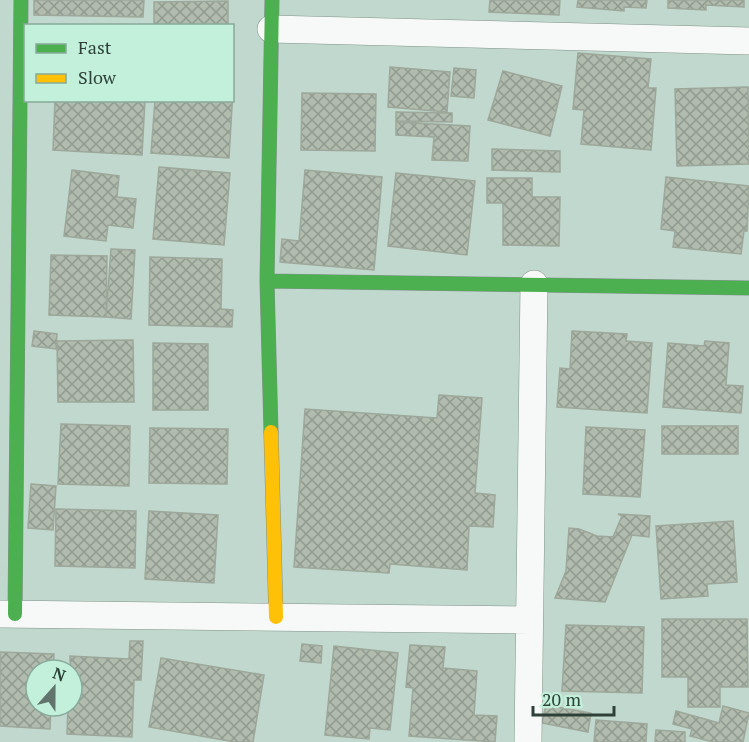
<svg xmlns="http://www.w3.org/2000/svg" width="749" height="742" viewBox="0 0 749 742" font-family="'PT Serif',serif">
	<defs>
		<pattern id="building-cross-hatch" width="8" height="8" patternUnits="userSpaceOnUse" patternTransform="scale(1.5)"><rect width="8" height="8" fill="#b1bcaf"/><path d="M0 0l8 8M0 8l8-8" fill="none" stroke="#909a8f"/></pattern>
	</defs>
	<rect width="100%" height="100%" fill="#c0d8cd"/>
	<path fill="url(#building-cross-hatch)" stroke="#9da79a" stroke-width="1.5" d="M34,0H144L143,17L34,15Z
		M490,0H560L559,15L489,12Z
		M578,0H647L646,8L624,7V11L577,7Z
		M668,0H744V7L706,5V10L668,8Z
		M228,1V26H154V2Z
		M578,53L651,59L648,88H656L651,150L581,144L584,110L573,109Z
		M390,67L450,72L447,112L388,107Z
		M454,68L476,70L474,98L451,96Z
		M503,71L562,86L550,136L488,120Z
		M748,87L749,164L677,166L675,89Z
		M233,90L229,158L151,153L155,100H232Z
		M302,93L376,94L375,151L301,150Z
		M55,100H145L142,155L53,150Z
		M396,112L452,113V122L396,121Z
		M396,122L470,126L468,161L432,160L434,137L396,135Z
		M492,149L560,151V172L492,170Z
		M159,167L230,173L224,245L153,239Z
		M72,170L119,176L117,197L136,199L133,228L108,225L106,241L64,236Z
		M305,170L382,177L374,270L280,262L282,239L299,241Z
		M396,173L475,181L467,255L388,246Z
		M666,177L749,186L747,231H744L741,254L673,247L675,231L661,229Z
		M487,178H532V197H560L559,246L503,245V203H487Z
		M111,249L135,250L131,319L106,317Z
		M51,255L107,256L106,317L49,315Z
		M150,257L222,259L221,309L233,310L232,327L149,325Z
		M34,331L57,334L56,349L32,346Z
		M572,331L627,334L626,341L652,343L647,413L557,407L560,368L570,369Z
		M133,340L134,402H58L57,341Z
		M705,341L729,343L726,385L743,386L741,413L663,407L668,343L704,346Z
		M153,343L208,344V410H153Z
		M439,395L482,398L475,493L495,495L493,527L469,526L467,570L390,564L389,573L294,567L305,409L437,418Z
		M61,424L130,426L129,486L58,484Z
		M662,426H738V454H662Z
		M586,427L645,430L640,497L583,494Z
		M150,428L228,429L227,484L149,483Z
		M31,484L56,486L53,530L28,528Z
		M56,509L136,511L135,568L55,566Z
		M149,511L218,515L214,583L145,579Z
		M618,514L650,516L649,537L632,535L605,602L555,598L566,571L569,528L579,529L597,536L613,537L622,516Z
		M733,521L737,582L707,584L708,596L661,599L656,526Z
		M662,619H747L748,687H720V707H688V677H662Z
		M566,625L644,627L642,693L562,691Z
		M130,641H143L141,680H134L132,737L67,734L68,706H72L70,656L129,659Z
		M302,644L322,646L321,663L300,661Z
		M410,645L445,647L443,668L477,671L474,715L497,716L495,742L409,736L413,688L406,687Z
		M334,646L398,653L390,730L370,728L369,739L325,735Z
		M0,652L54,654L53,670H36V706H51L50,729L0,726Z
		M161,658L264,675L253,742H235L149,727Z
		M546,705L591,713L588,732L542,723Z
		M723,706L749,713L743,742H713L690,736L692,729L673,724L676,711L719,723Z
		M596,720L647,724L646,742H594Z
		M656,730L685,732V742H655Z"/>
	<g fill="none" stroke-linecap="round" stroke-linejoin="round">
		<defs>
			<path id="street" d="M271,29L749,41
				M0,614L529,620
				M528,742L534,284"/>
			<path id="fast" d="M267,281L749,288
				M271,432L267,281L272,0
				M15,614L21,0"/>
			<path id="slow" d="M271,432L276,617"/>
		</defs>
		<use href="#street" stroke="#80928a" stroke-width="28"/>
		<use href="#fast" stroke="#80928a" stroke-width="15"/>
		<use href="#slow" stroke="#80928a" stroke-width="15"/>
		<use href="#street" stroke="#f6f9f8" stroke-width="27"/>
		<use href="#fast" stroke="#4caf50" stroke-width="14"/>
		<use href="#slow" stroke="#ffc107" stroke-width="14"/>
	</g>
	<rect x="24" y="24" width="210" height="78" fill="#c2f0db" stroke="#87aa9a" stroke-width="1.5"/>
	<rect x="36" y="44" width="30" height="9" fill="#4caf50" stroke="#87aa9a" stroke-width="1.5"/>
	<text x="78" y="54" font-size="18" fill="#2e4038">Fast</text>
	<rect x="36" y="74" width="30" height="9" fill="#ffc107" stroke="#87aa9a" stroke-width="1.5"/>
	<text x="78" y="84" font-size="18" fill="#2e4038">Slow</text>
	<g transform="translate(54 688) rotate(21)"><circle r="28" fill="#c2f0db" stroke="#87aa9a" stroke-width="1.5"/>
	<path d="M0-4.5L10 22L0 15L-10 22Z" fill="#61756c"/>
	<text y="-9" font-size="16" font-weight="bold" text-anchor="middle" fill="#2e4038">N</text>
	</g>
	<path d="M533 706v9h81v-9" fill="none" stroke="#2e4038" stroke-width="3"/>
	<text x="542" y="706" font-size="18" fill="#2e4038" stroke="#c2f0db" stroke-width="4.5" paint-order="stroke">20 m</text>
</svg>
